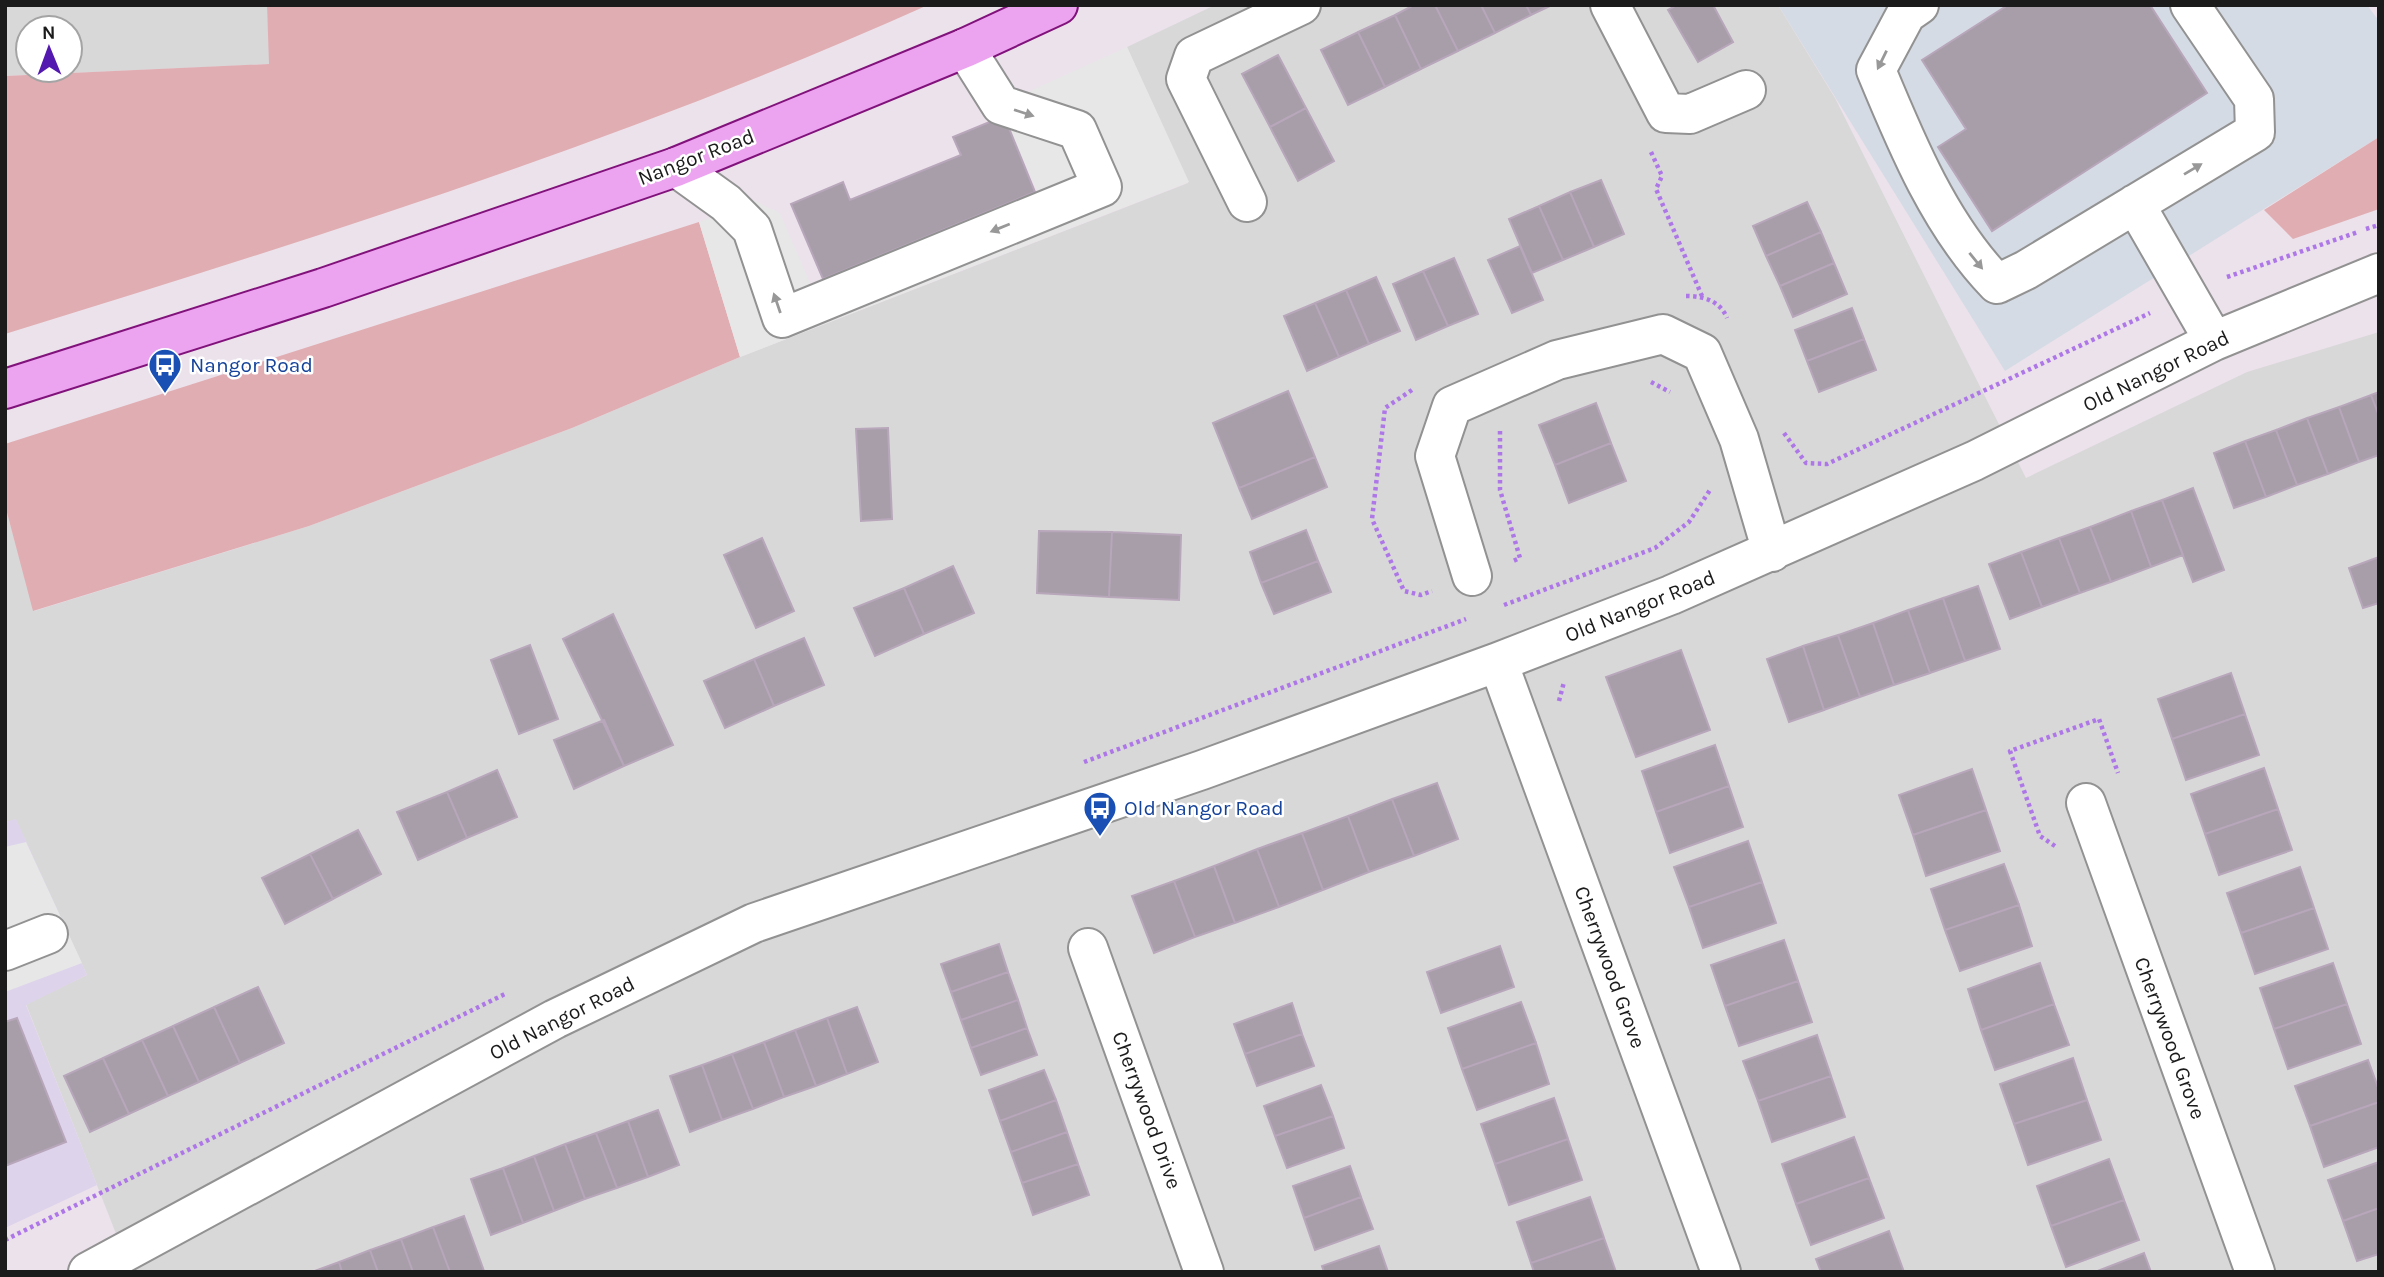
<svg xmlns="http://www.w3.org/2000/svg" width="2384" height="1277" viewBox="0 0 2384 1277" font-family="Karla,sans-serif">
	<rect width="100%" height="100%" fill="#ece2eb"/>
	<path fill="#d9d8d9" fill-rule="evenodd" d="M5,5H267L270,64L5,76ZM28,28H70V70H28Z
		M1215,5H1778L1835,98L2026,478L2247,372L2379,332V1272H131L26,1004L87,975L16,820L5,822V505L34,611L309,526L572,428L740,357L1188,183L1127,47Z"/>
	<path fill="#ddd3eb" d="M16,819L87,975L26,1005L97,1185L5,1228V822Z"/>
	<path fill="#d5dbe4" d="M1778,5H2367L2379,21V137L2005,371Z"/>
	<path fill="#e0adb2" d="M267,5H928C630,139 316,238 5,334V76L269,64Z
		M2379,137V209L2293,239L2264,210Z
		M699,222L740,357L572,428L309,526L33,611L5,505V444Z"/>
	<path fill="#e7e7e7" d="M1127,47L1189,182L740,357L699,222L753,200L780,213L815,295L1042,202L1004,116L981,113Z
		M26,842L82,963L5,992V847Z"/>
	<path fill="#a79ea9" stroke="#b8a6bb" stroke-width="2" d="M1414,5H1435L1458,51L1421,69L1395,15Z
		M1435,5H1481L1495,33L1458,51Z
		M1481,5H1526L1531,15L1495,33Z
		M1526,5H1552L1531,15Z
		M1677,5H1713L1733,42L1698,62L1668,10Z
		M2008,5H2150L2207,93L1992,231L1938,147L1966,129L1922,60Z
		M1395,15L1421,69L1385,87L1358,32Z
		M1358,32L1385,87L1348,105L1321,50Z
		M1278,55L1306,108L1270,127L1242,74Z
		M1306,108L1334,161L1298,181L1270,127Z
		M1004,116L1035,192L823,279L791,204L843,182L850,200L961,155L953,137Z
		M1601,180L1624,234L1594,247L1570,192Z
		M1570,192L1594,247L1563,260L1539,206Z
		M1807,202L1821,232L1766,256L1753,226Z
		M1539,206L1563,260L1532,273L1509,219Z
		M1821,232L1834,263L1780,286L1766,256Z
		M1520,246L1543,300L1512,313L1488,260Z
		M1454,258L1478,314L1448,326L1423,271Z
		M1834,263L1847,294L1793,317L1780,286Z
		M1423,271L1448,326L1416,340L1393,284Z
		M1376,277L1400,331L1369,344L1346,290Z
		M1346,290L1369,344L1339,357L1315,303Z
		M1315,303L1339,357L1307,371L1284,316Z
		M1852,308L1864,339L1807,361L1795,330Z
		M1864,339L1876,370L1819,392L1807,361Z
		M1288,391L1315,457L1239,488L1213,423Z
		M2379,392V416L2371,395Z
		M2371,395L2379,416V455L2359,462L2339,407Z
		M1596,403L1611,443L1555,465L1539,425Z
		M2339,407L2359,462L2328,474L2307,418Z
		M2307,418L2328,474L2297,485L2276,430Z
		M888,428L892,519L861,521L856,429Z
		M2276,430L2297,485L2266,497L2245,441Z
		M2245,441L2266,497L2234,508L2214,453Z
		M1611,443L1626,481L1569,503L1555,465Z
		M1315,457L1327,487L1252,519L1239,488Z
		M2193,488L2224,570L2193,582L2162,500Z
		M2162,500L2183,555L2151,567L2131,511Z
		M2131,511L2151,567L2111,582L2090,527Z
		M2090,527L2111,582L2080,593L2059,538Z
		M1306,530L1318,561L1261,583L1250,552Z
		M1039,531L1112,532L1109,597L1037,593Z
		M1112,532L1181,535L1179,600L1109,597Z
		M762,538L794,611L756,628L724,555Z
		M2059,538L2080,593L2042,607L2021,552Z
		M2021,552L2042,607L2010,619L1989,564Z
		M2379,557V603L2363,608L2349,568Z
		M1318,561L1331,592L1274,614L1261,583Z
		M953,566L974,613L924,634L904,588Z
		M1978,586L2000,649L1965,661L1943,598Z
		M904,588L924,634L875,656L854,608Z
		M1943,598L1965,661L1930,673L1908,610Z
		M1908,610L1930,673L1894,685L1873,623Z
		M613,614L673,745L624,766L563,639Z
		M1873,623L1894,685L1860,697L1838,635Z
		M1838,635L1860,697L1824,710L1803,646Z
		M804,638L824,685L774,706L754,659Z
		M530,645L558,719L519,734L491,660Z
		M1803,646L1824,710L1789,722L1767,659Z
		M1681,650L1710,730L1636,757L1606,677Z
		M754,659L774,706L725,728L704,681Z
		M2231,673L2245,714L2172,739L2158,699Z
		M2245,714L2259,755L2186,780L2172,739Z
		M604,720L624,766L574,789L554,740Z
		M1715,745L1729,786L1656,812L1642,771Z
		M2264,768L2278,809L2205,834L2191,794Z
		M1972,769L1986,810L1913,835L1899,795Z
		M497,770L517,817L467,838L447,792Z
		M1437,783L1458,839L1414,856L1392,799Z
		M1729,786L1743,827L1670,853L1656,812Z
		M447,792L467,838L418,860L397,812Z
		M1392,799L1414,856L1369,872L1348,816Z
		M2278,809L2292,850L2219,875L2205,834Z
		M1986,810L2000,851L1926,876L1913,835Z
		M1348,816L1369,872L1323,890L1302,833Z
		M358,830L381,874L333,899L310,854Z
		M1302,833L1323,890L1279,907L1257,849Z
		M1748,841L1762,882L1689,907L1674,867Z
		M1257,849L1279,907L1235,923L1214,866Z
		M310,854L333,899L285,924L262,878Z
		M2004,864L2019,905L1945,930L1931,889Z
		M1214,866L1235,923L1195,937L1174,881Z
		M2300,867L2314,908L2241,933L2227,893Z
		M1174,881L1195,937L1154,953L1132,896Z
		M1762,882L1776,923L1703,948L1689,907Z
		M2019,905L2032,946L1960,971L1945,930Z
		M2314,908L2328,949L2255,974L2241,933Z
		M1784,940L1798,981L1725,1006L1711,965Z
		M999,944L1008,972L951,992L941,964Z
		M1500,946L1514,987L1441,1013L1427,972Z
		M2040,963L2054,1004L1981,1030L1968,989Z
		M2333,963L2347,1004L2274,1029L2260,988Z
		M1008,972L1018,1000L961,1020L951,992Z
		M1798,981L1812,1022L1739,1046L1725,1006Z
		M258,987L284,1043L240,1063L214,1007Z
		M1018,1000L1027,1028L971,1048L961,1020Z
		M1521,1002L1536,1043L1462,1069L1448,1028Z
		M1292,1003L1302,1034L1245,1054L1234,1024Z
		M2054,1004L2069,1045L1995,1070L1981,1030Z
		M2347,1004L2361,1044L2288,1069L2274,1029Z
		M214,1007L240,1063L199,1082L173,1026Z
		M857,1007L878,1062L847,1074L827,1018Z
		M17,1018L66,1142L5,1166V1022Z
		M827,1018L847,1074L816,1086L795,1030Z
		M173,1026L199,1082L168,1096L142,1040Z
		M1027,1028L1037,1055L981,1075L971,1048Z
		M795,1030L816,1086L784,1097L764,1042Z
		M1302,1034L1314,1066L1257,1086L1245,1054Z
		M1817,1035L1831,1076L1758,1101L1743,1061Z
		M142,1040L168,1096L129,1114L103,1058Z
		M764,1042L784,1097L753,1109L732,1054Z
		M1536,1043L1549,1084L1477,1110L1462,1069Z
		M732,1054L753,1109L722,1120L702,1065Z
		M103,1058L129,1114L90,1132L64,1076Z
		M2073,1058L2087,1100L2014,1124L2000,1084Z
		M2368,1060L2379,1090V1102L2310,1126L2295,1086Z
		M702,1065L722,1120L690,1132L670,1076Z
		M1044,1070L1056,1100L1000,1121L989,1090Z
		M1831,1076L1845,1117L1772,1142L1758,1101Z
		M1321,1085L1333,1116L1275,1136L1264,1106Z
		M1554,1098L1568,1139L1495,1164L1481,1124Z
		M1056,1100L1067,1132L1011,1152L1000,1121Z
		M2087,1100L2101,1140L2028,1165L2014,1124Z
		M2379,1102V1147L2324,1167L2310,1126Z
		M658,1110L679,1165L648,1177L628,1121Z
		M1333,1116L1344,1148L1287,1168L1275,1136Z
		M628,1121L648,1177L617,1188L596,1133Z
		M1067,1132L1078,1164L1022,1183L1011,1152Z
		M596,1133L617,1188L585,1199L565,1144Z
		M1854,1137L1869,1178L1796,1204L1782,1164Z
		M1568,1139L1582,1180L1509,1205L1495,1164Z
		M565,1144L585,1199L554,1211L534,1156Z
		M534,1156L554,1211L523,1223L503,1168Z
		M2109,1159L2124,1200L2051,1226L2037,1186Z
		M2379,1162V1208L2343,1221L2328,1180Z
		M1078,1164L1089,1195L1033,1215L1022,1183Z
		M1350,1166L1361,1197L1304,1218L1293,1186Z
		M503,1168L523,1223L491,1235L471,1179Z
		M1869,1178L1884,1218L1811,1245L1796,1204Z
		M1361,1197L1373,1229L1315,1250L1304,1218Z
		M1590,1197L1604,1238L1531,1263L1517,1222Z
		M2124,1200L2139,1240L2066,1267L2051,1226Z
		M2379,1208V1254L2357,1261L2343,1221Z
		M464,1216L484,1271L482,1272H450L433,1227Z
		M433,1227L450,1272H413L401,1239Z
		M1889,1231L1904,1272H1821L1816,1259Z
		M1604,1238L1616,1272H1534L1531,1263Z
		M401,1239L413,1272H378L370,1250Z
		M1379,1246L1388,1272H1324L1322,1266Z
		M370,1250L378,1272H342L339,1262Z
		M2144,1253L2151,1272H2095Z
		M339,1262L342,1272H312Z"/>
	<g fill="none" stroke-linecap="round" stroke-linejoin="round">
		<defs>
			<path id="minor" d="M1610,5L1666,113L1690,114L1746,90
				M1919,5L1906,14L1876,70C1907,145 1940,225 1997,284L2026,270L2255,132L2254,99L2190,5
				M676,167L726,203L752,229L782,318L1102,187L1077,130L1001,105L965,48
				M1247,202L1186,79L1194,56L1301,5
				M2135,204L2214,341
				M1472,576L1435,456L1452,406L1557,360L1663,334L1702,353L1739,439L1772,552
				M1498,662L1721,1272
				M2086,803L2255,1272
				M1088,948L1204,1272
				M5,951L48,934
				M88,1272L555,1019L754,923L1202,770L1498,662L1671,595L1974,461L2214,341L2379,273"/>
			<path id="major" d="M5,389L323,288L676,167L965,48L1058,5"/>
		</defs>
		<use href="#minor" stroke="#929292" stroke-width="42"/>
		<use href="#major" stroke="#81127b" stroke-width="42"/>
		<path stroke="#ae77e8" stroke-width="4.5" stroke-dasharray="3.5 3.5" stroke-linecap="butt" d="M1651,152L1662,176L1656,189L1702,296
			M2366,229L2379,225
			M2227,277L2358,232
			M1686,296C1704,296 1720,301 1727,318
			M1651,382L1670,392
			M1412,390L1385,408L1372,519L1404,591L1421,595L1432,591
			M1500,431V490L1520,558L1513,561
			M1784,433L1806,463L1827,464L2150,313
			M1504,605L1655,548L1689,522L1710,490
			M1559,701L1564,682
			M1084,762L1466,619
			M2055,846L2040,836L2010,751L2099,719L2118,773
			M5,1240L505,994"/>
		<use href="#minor" stroke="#fff" stroke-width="38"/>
		<use href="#major" stroke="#eca3f0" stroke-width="38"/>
	</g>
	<defs><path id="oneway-solid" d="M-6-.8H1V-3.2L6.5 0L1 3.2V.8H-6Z" transform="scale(1.75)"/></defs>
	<g fill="#989898">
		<use href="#oneway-solid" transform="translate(1882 60) rotate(116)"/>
		<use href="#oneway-solid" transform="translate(1024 113) rotate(18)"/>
		<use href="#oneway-solid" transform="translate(2193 169) rotate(-31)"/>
		<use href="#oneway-solid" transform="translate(1000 228) rotate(158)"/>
		<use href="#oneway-solid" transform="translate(1976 261) rotate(51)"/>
		<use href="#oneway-solid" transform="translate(777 303) rotate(-109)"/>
	</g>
	<defs>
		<symbol id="bus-pin" viewBox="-11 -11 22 30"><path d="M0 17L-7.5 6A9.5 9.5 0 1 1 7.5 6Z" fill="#1a4fb4" stroke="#fff"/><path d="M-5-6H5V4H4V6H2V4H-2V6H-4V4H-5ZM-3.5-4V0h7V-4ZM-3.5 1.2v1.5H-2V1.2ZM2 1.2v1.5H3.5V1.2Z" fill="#fff"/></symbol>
	</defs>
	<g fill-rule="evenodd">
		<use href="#bus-pin" x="146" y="346" width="38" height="52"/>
		<use href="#bus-pin" x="1081" y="789" width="38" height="52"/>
	</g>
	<g text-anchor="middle" stroke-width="5" stroke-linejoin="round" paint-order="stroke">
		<g font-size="21" fill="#1b1b1b" stroke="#fff">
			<text transform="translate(696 157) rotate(-21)" y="7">Nangor Road</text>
			<text transform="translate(2156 371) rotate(-26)" y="7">Old Nangor Road</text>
			<text transform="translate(1640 606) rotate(-22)" y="7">Old Nangor Road</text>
			<text transform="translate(1610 967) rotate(70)" y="7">Cherrywood Grove</text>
			<text transform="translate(562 1018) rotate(-27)" y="7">Old Nangor Road</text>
			<text transform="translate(2170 1038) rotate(70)" y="7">Cherrywood Grove</text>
			<text transform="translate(1147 1110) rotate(70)" y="7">Cherrywood Drive</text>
		</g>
		<g font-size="21" fill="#164399" stroke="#fff" text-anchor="start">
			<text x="190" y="372">Nangor Road</text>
			<text x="1124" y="815">Old Nangor Road</text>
		</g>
	</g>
	<rect width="2384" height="1277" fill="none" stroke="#1b1b1b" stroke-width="14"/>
	<g transform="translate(49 49) rotate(359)"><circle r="33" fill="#ffffff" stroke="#a4a4a4" stroke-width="2"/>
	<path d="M0-5L12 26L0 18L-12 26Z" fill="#5318af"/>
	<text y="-10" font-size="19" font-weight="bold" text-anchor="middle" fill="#1b1b1b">N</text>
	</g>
</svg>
